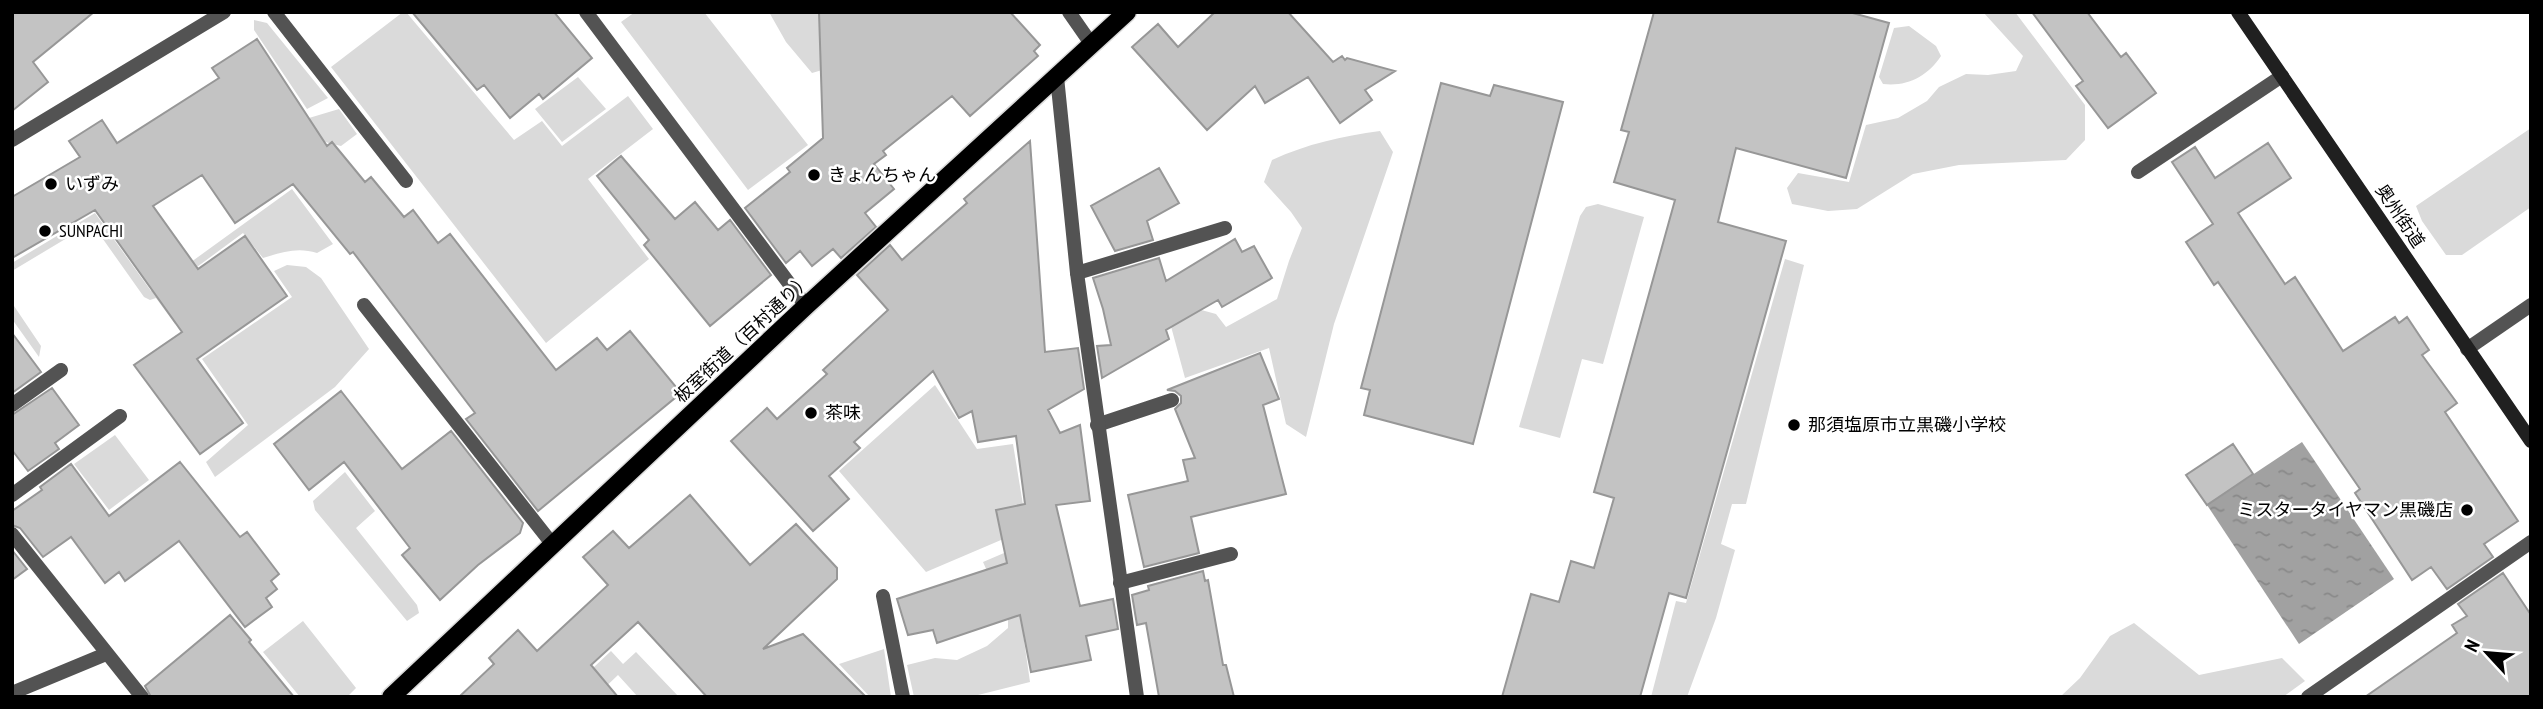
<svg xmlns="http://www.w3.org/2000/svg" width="2543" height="709" viewBox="0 0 2543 709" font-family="'PT Sans Narrow','Noto Sans JP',sans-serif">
	<defs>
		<pattern id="water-ripples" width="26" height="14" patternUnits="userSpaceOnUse" patternTransform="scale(1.75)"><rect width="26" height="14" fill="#a1a1a1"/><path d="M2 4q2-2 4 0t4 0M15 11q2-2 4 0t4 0" fill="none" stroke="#898989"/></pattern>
	</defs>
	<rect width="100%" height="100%" fill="#fff"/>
	<path fill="#dadada" d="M403,12H406L514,140L542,121L562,146L628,96L653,129L588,179L649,259L546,343L331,67Z
		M635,12H704L808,145L748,190L621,22Z
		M769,12H893L870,56L812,73L786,42Z
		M1983,12H2015L2085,105V140L2066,160L1959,165L1913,174L1857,209L1828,211L1792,204L1787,188L1798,173L1849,182L1866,125L1898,118L1927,101L1939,87L1966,74L1988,75L2016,71L2023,56Z
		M254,20L267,23L328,98L307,109L254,30Z
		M1909,26L1936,46L1941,56C1928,76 1907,87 1883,84L1879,77L1894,28Z
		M578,77L606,109L562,142L535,109Z
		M339,109L357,134L341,146L325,142L284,176L262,149L309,118Z
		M2531,128V207L2462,255H2446L2422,221L2416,206Z
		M1380,131L1393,152L1334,324L1306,437L1286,424L1269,348L1185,378L1169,319L1194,308L1216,314L1226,327L1277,299L1289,261L1302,228L1291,212L1264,182L1272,160C1307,144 1342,136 1380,131Z
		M292,189L333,244L317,253C298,247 282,252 263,258L243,233L182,278L199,307L175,324L156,298L150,300L144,297L93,225L87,226L12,271V263L95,213L151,291Z
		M1598,204L1644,217L1603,364L1582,359L1560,438L1519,427L1580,216L1586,207Z
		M1785,259L1804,265L1746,504H1732L1721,544L1735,550L1716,618L1687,697H1651L1676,601L1686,603Z
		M287,265L306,267L321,278L369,349L335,387L215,477L206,462L248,425L202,359L292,297L274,271Z
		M12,303L41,346L39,357L12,319Z
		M935,385L977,449L1013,444L1027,529L926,572L839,471Z
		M115,435L149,480L109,510L74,464Z
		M345,472L375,511L356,528L417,605L419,613L407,621L315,510L313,501Z
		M1011,550L1030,682L970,697H914L907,665L935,658L957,660L987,646L1008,628V618L983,562Z
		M303,621L356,688L347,697H300L263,652Z
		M2134,623L2199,675L2282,658L2305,681L2283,697H2060L2080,678L2110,636Z
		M884,649L891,697H870L839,664Z
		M611,651L623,664L636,652L679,697H638L618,675L595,697L576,684Z"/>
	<path fill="url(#water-ripples)" d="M2302,442L2394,579L2299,644L2207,505Z"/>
	<path fill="#c3c3c3" stroke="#979797" stroke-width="2" d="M12,12H94L33,62L48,82L12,111Z
		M412,12H554L592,58L543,99L539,94L510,118L484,85L477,90Z
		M819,12H1010L1040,45L1034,51L1038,56L970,116L952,96L883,151L886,155L874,164L894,189L865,213L876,227L841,258L833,249L812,266L800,251L786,263L745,208L790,172L787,168L823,138Z
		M1215,12H1288L1333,62L1342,56L1345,60L1347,58L1395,71L1365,90L1372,100L1340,123L1308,77L1265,103L1255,86L1207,130L1132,47L1158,24L1178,47Z
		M1654,12H1849L1889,23L1846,178L1736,148L1718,222L1786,241L1686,598L1669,593L1640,697H1502L1531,594L1559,602L1571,561L1594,568L1614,498L1594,492L1675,200L1614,182L1629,132L1621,130Z
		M2032,12H2087L2121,57L2126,53L2156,93L2108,128L2076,86L2083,81Z
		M257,39L327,146L332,142L365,182L371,177L404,217L413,210L438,243L450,234L556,370L597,338L607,350L630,331L681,393L538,511L466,419L475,413L353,252L350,254L293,184L235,223L202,175L153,206L198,269L245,236L287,296L197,359L243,423L200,454L134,365L182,332L95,210L12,258V197L80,157L69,141L102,120L117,143L219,78L212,68Z
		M1441,83L1490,96L1494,85L1563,102L1473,444L1364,415L1370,390L1361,388Z
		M1030,141L1045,352L1078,348L1084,389L1048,410L1060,433L1080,425L1090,501L1056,505L1080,606L1113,599L1118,629L1086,636L1091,660L1031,672L1020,615L937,643L933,630L908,635L897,599L1007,563L996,510L1025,504L1016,436L978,442L972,411L959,418L933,371L854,442L860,448L829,476L849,499L813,531L731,441L767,408L777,419L827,374L823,370L888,310L857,275L890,245L902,260L967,203L964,199Z
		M2268,143L2291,178L2238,213L2285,284L2295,277L2343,351L2395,317L2399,323L2407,317L2429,350L2422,355L2457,403L2445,412L2518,521L2484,544L2493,557L2447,589L2431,567L2412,580L2355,493L2360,489L2218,282L2214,285L2186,242L2213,224L2172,162L2195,147L2215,178Z
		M621,156L675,219L695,202L718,230L730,220L771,275L710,326L644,245L649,240L597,176Z
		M1159,168L1179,203L1147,221L1153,240L1115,251L1091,206Z
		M1235,239L1242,252L1254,246L1272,278L1222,307L1218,300L1166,330L1169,339L1102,378L1097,346L1111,345L1103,309L1093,278L1159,258L1166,281Z
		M12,333L41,372L12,393Z
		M1260,353L1279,399L1263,405L1286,494L1191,517L1199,553L1144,567L1128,495L1188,481L1183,460L1195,458L1175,409L1181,403V396L1175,391L1167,390Z
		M52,388L79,425L55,443L59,449L28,471L12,450V415Z
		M341,391L402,469L451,431L523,523L520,533L478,565L440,600L402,555L410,548L344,462L309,490L274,444Z
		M2233,444L2253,474L2207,505L2186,475Z
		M180,462L240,537L247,532L279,574L271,581L277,589L266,598L272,607L245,627L179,541L125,581L119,572L105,583L71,537L43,557L20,528L12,525V511L42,490L40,487L71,464L109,516Z
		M690,495L750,565L796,524L837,568V579L763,649L803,634L866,697H707L638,622L591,665L618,697H459L494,664L489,658L518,630L537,651L608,585L583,557L613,531L629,548Z
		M12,550L27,569L12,580Z
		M1203,571L1205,581L1208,580L1223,665H1226L1234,697H1159L1146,623L1137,625L1132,595L1149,590L1148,586Z
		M2503,573L2531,615V697H2365L2457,633L2452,625L2467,616L2458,604Z
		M230,615L251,640L249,642L294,697H151L145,686Z"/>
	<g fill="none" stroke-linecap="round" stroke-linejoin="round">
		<defs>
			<path id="primary" d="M391,697L806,306L1127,12"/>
		</defs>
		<use href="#primary" stroke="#dbdbdb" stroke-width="21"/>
		<path stroke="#535353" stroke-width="14" d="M274,12L406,181
			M1077,273L1225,228
			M364,305L553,545
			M12,405L61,370
			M1097,425L1172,400
			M12,495L120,416
			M1120,583L1231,554"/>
		<path stroke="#535353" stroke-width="14" d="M586,12L806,306
			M1069,12L1092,45
			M1057,77L1077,273L1137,697
			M12,140L224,12
			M2138,172L2282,76
			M2467,349L2531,305
			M12,534L142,697
			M883,596L903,697
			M12,693L106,654
			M2308,697L2531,542"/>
		<path stroke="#202020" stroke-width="14" d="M2238,12L2531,441"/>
		<use href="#primary" stroke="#000" stroke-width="18"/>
	</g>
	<g fill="#000" stroke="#fff" stroke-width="2.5">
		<circle cx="814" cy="175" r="7"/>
		<circle cx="51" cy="184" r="7"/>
		<circle cx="45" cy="231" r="7"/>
		<circle cx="811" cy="413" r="7"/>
		<circle cx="1794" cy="425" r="7"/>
		<circle cx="2467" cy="510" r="7"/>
	</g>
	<g text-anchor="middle" stroke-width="5" stroke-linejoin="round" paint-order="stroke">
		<g font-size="18" fill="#000" stroke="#fff" text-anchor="start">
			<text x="828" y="181">きょんちゃん</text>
			<text x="65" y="190">いずみ</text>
			<text x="59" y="237">SUNPACHI</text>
			<text x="825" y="419">茶味</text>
			<text x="1808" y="431">那須塩原市立黒磯小学校</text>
			<text x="2453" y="516" text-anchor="end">ミスタータイヤマン黒磯店</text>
		</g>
		<g font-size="18" fill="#000" stroke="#fff">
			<text transform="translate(2400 216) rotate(56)" y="6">奥州街道</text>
			<text transform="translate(743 338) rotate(-43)" y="6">板室街道（百村通り）</text>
		</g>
	</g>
	<rect width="2543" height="709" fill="none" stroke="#000000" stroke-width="28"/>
	<g transform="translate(2487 653) rotate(296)" stroke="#ffffff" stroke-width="5" paint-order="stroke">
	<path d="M0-5L12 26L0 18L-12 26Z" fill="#000000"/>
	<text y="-10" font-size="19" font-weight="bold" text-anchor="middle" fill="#000000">N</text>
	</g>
</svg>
